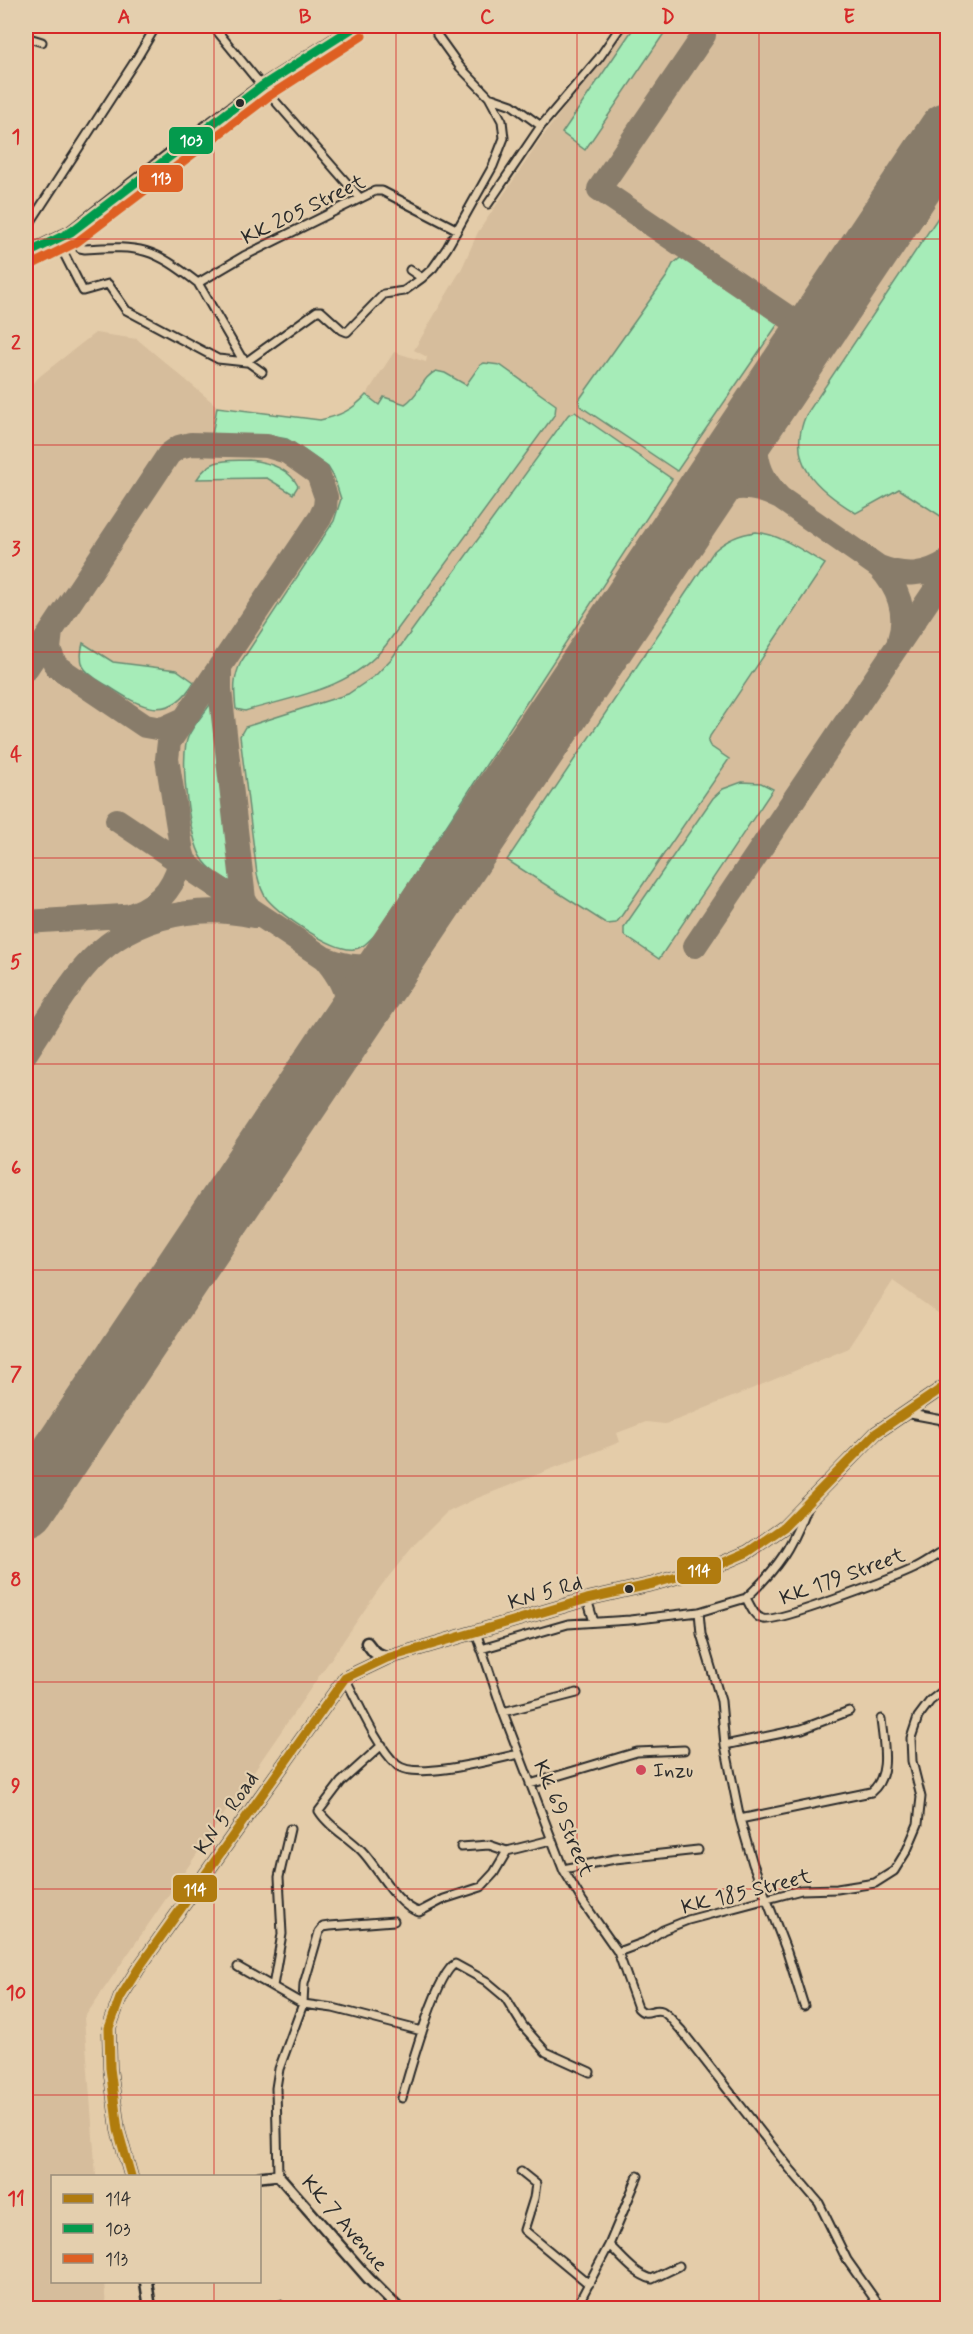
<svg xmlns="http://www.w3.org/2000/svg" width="973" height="2334" viewBox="0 0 973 2334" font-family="Mynerve,sans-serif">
	<rect width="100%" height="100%" fill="#e4cca9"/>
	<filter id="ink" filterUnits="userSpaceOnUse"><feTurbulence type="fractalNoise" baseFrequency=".0167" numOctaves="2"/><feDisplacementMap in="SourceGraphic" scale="12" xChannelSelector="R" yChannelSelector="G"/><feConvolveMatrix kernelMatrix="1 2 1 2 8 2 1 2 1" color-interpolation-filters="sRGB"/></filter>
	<g filter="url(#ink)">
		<path fill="#d6bd9c" d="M626,26H947V1309L938,1313L893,1281L849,1348L682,1418L665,1424L646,1422L617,1433L620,1442L475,1499L446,1513L415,1544L381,1586L84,2018L96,2176H52V2282H104L106,2308H26V390L40,376L95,333L137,339L218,407L320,420L334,417L357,406L366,395L394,352L426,362L427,357L414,350L462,268L478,232L546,132Z"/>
		<path fill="#a6ecb8" stroke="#688c72" stroke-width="1.5" d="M635,26H669L585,150L562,133Z
			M947,204V510L942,517L899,489L856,513C818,490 785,463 806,415Z
			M684,255L780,321L677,471L580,406L579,400L667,276L673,264Z
			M484,363L500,365L556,405L555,414L386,645C351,689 297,696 245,711L236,709C234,691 233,678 241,662L334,521L341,499L334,477L328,467L295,444L287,439L276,437L212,435L217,407L320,420C339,416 353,410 366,395L379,405L384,397L405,404C419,396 422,377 436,371L445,373L466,385L480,365Z
			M575,412L672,479L376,934C369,940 364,948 354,949C333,952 281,915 267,899C261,891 259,883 257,874L240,736L245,727L348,694L376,675L392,658L568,415Z
			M249,460C268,462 289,468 298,486L293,494L267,478L197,479C211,457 226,461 249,460Z
			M756,532C782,535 803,551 825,564L710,736L708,742L710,746L729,759L620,918L616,923L607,924L507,860L714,551C726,540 739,534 756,532Z
			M83,643L113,662L177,670L194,682C169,724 140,707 108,686C100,681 87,675 83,666C80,658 81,650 83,643Z
			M211,703L234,884C222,877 209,870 202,858C189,839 179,758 188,737C193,725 204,714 211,703Z
			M742,782L761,783L773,789L659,959L624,935V927L713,798L723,789Z"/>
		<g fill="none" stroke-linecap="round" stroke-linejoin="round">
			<path stroke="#887c6a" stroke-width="24" d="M704,35L599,189L813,334
				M766,404C753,441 750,468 780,498
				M691,515C719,486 744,480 780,498L879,567C898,587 908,613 899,640
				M879,567C904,577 925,576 948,561
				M51,631L49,649L56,666L145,726L162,729L182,720
				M220,666V690L244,899L249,908L255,912
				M26,669L169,454L179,447L191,444L267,446L287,452L318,474L326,497L325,507L320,518L169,742L167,759L182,852L185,862L196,872
				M117,820L324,958C357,971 371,969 400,949
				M133,914C163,903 177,883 182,852
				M26,922L155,914
				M695,946L948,571
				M324,958C348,986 353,1006 339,1040
				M26,1053C44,1026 61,995 83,969C124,919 192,902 254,916"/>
			<path stroke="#887c6a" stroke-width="60" d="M26,1507L948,132"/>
			<defs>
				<path id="minor" d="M213,26L262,86L360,198
					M26,37L42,42
					M489,97L512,105L541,126
					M488,204L541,126L599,58L621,26
					M26,229L137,58L156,26
					M71,232L80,248L85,249C141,245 153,248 198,283L244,256L375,191H382L456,229
					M57,240L83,291L108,284L126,310L218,359L246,362L317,311H321L342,330L347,332L384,294L404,291L422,278
					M410,270L422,278L433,268L447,248L493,166L504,138L502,121L489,97L460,67L437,35L436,26
					M198,283L241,357L262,372
					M905,1413L948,1421
					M943,1422L948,1433
					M746,1598C779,1567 791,1548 807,1506
					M587,1599L594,1622
					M699,1612L701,1634L721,1701L725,1745L740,1819L753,1864L787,1952L804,2006
					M476,1632L503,1712L563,1869L583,1902L618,1952L638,2008C647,2018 652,2007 662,2011C669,2015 675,2024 681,2030L790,2169L819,2203L847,2260L881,2308
					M481,1649L568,1624L630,1620L699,1612L746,1598C750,1605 754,1617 763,1619C777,1623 891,1579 911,1570C921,1566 930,1559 939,1554
					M345,1678C358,1702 377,1747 397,1765C416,1781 495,1759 519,1754
					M503,1712L577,1693
					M382,1745L341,1782L319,1811C328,1826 348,1837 361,1850C378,1867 395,1905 419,1912L444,1899L481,1887L494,1873L507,1851L551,1840
					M725,1745L802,1729L849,1711
					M530,1784L637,1752L684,1750
					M740,1819L871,1792C892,1775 883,1742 881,1719
					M461,1847L489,1845L507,1851
					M563,1869L615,1859L698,1850
					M618,1952L645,1942L663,1930L688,1920L801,1890L837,1889L875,1883L894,1871L907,1850L918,1824L921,1797L912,1761L911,1738L918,1717L930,1701L948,1687
					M238,1967L303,2004L333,2008L422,2031
					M273,1986L282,1934L279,1877L290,1829
					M402,2098C409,2074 436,1974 455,1964L486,1981L505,1997L523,2026L546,2052L590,2072
					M521,2172L536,2184L534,2198L524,2230L589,2284
					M278,2175L276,2088L279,2069L303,2004L304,1984L319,1932L323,1927L330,1926L394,1921
					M609,2245C622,2257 634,2274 652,2279L679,2266
					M276,2308L280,2305
					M576,2308L609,2245L638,2176"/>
				<path id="tertiary" d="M260,2177L278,2175L368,2278L398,2308"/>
				<path id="secondary" d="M26,254L71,232L177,149L262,86L356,26
					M367,1643L374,1652L387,1658
					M131,2176L118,2130L110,2068L109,2028L120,1998L138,1969L345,1678L387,1658L587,1599L653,1584L718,1565L748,1552L784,1527L876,1433L948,1384
					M146,2282L150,2308"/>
			</defs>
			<use href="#minor" stroke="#2b2b2b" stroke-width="11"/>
			<use href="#tertiary" stroke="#2b2b2b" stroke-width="14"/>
			<use href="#secondary" stroke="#2b2b2b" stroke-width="15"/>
			<use href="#minor" stroke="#e4cfae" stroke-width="7"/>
			<use href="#tertiary" stroke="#e4cfae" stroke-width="9"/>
			<use href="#secondary" stroke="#e4cfae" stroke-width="10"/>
			<defs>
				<path id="bus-1" d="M131,2176L118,2130L110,2068L109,2028L120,1998L138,1969L345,1678L387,1658L587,1599L653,1584L718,1565L748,1552L784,1527L876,1433L948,1384"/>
				<path id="bus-2" d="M26,254L71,232L262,86L356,26"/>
				<path id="bus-3" d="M31,265L77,242L269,96L362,36"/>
			</defs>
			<use href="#bus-1" stroke="#e4cfae" stroke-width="14"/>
			<use href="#bus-2" stroke="#e4cfae" stroke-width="14"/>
			<use href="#bus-3" stroke="#e4cfae" stroke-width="14"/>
			<use href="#bus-1" stroke="#b07b0f" stroke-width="9"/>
			<use href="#bus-2" stroke="#049a4d" stroke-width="9"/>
			<use href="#bus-3" stroke="#de5f23" stroke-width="9"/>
		</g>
	</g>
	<path fill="none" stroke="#d62828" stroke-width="1.5" stroke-opacity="0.55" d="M214,26V2176M396,26V2308M577,26V2308M759,26V2308M26,239H948M26,445H948M26,652H948M26,858H948M26,1064H948M26,1270H948M26,1476H948M26,1682H948M26,1889H948M26,2095H948M214,2282V2308"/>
	<g fill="#2b2b2b" stroke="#e4cfae" stroke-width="2">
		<circle cx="240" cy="103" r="5"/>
		<circle cx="629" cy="1589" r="5"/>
	</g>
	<circle fill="#d1495b" stroke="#e4cfae" stroke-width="2" cx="641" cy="1770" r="6"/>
	<g text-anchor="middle" stroke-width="4.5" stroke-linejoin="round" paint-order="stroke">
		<g font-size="21" fill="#2b2b2b" stroke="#e4cfae">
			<text transform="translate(303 209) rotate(-26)" y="7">KK 205 Street</text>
			<text transform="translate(842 1576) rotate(-20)" y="7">KK 179 Street</text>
			<text transform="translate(545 1592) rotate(-16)" y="7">KN 5 Rd</text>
			<text transform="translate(226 1813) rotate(-55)" y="7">KN 5 Road</text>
			<text transform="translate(564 1818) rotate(67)" y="7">KK 69 Street</text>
			<text transform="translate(746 1891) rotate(-14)" y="7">KK 185 Street</text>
			<text transform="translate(345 2223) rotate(49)" y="7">KK 7 Avenue</text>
		</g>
		<g font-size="21" fill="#2b2b2b" stroke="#e4cfae" text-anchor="start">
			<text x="653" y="1777">Inzu</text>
		</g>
	</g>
	<g stroke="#e4cfae" stroke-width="2">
		<rect x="168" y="126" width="46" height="29" rx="6" fill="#049a4d"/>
		<rect x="138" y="164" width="46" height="29" rx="6" fill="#de5f23"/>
		<rect x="676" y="1556" width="46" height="29" rx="6" fill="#b07b0f"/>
		<rect x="172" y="1874" width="46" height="29" rx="6" fill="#b07b0f"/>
	</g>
	<g font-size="16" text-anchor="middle" font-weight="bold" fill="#fff">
		<text x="191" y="146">103</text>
		<text x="161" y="184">113</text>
		<text x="699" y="1576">114</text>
		<text x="195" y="1895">114</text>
	</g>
	<rect width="973" height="2334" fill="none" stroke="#e4cfae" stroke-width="66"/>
	<rect x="51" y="2175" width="210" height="108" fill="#e4cfae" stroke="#9a8d7a" stroke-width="1.5"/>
	<rect x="63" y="2194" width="30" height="9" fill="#b07b0f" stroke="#9a8d7a" stroke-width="1.5"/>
	<text x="105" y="2205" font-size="18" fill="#2b2b2b">114</text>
	<rect x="63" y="2224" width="30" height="9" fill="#049a4d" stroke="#9a8d7a" stroke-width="1.5"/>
	<text x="105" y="2235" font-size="18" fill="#2b2b2b">103</text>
	<rect x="63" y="2254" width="30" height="9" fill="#de5f23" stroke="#9a8d7a" stroke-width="1.5"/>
	<text x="105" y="2265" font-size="18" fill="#2b2b2b">113</text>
	<rect x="33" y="33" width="907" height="2268" fill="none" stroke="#d62828" stroke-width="2"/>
	<g font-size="20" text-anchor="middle" font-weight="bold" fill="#d62828">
		<text x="124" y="23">A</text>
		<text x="305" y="23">B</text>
		<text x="487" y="23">C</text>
		<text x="668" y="23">D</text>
		<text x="849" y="23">E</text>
		<text x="16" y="143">1</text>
		<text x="16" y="349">2</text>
		<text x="16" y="555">3</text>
		<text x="16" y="761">4</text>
		<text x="16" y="968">5</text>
		<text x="16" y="1174">6</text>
		<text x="16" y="1380">7</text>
		<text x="16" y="1586">8</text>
		<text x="16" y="1792">9</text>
		<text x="16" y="1999">10</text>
		<text x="16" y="2205">11</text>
	</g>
</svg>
